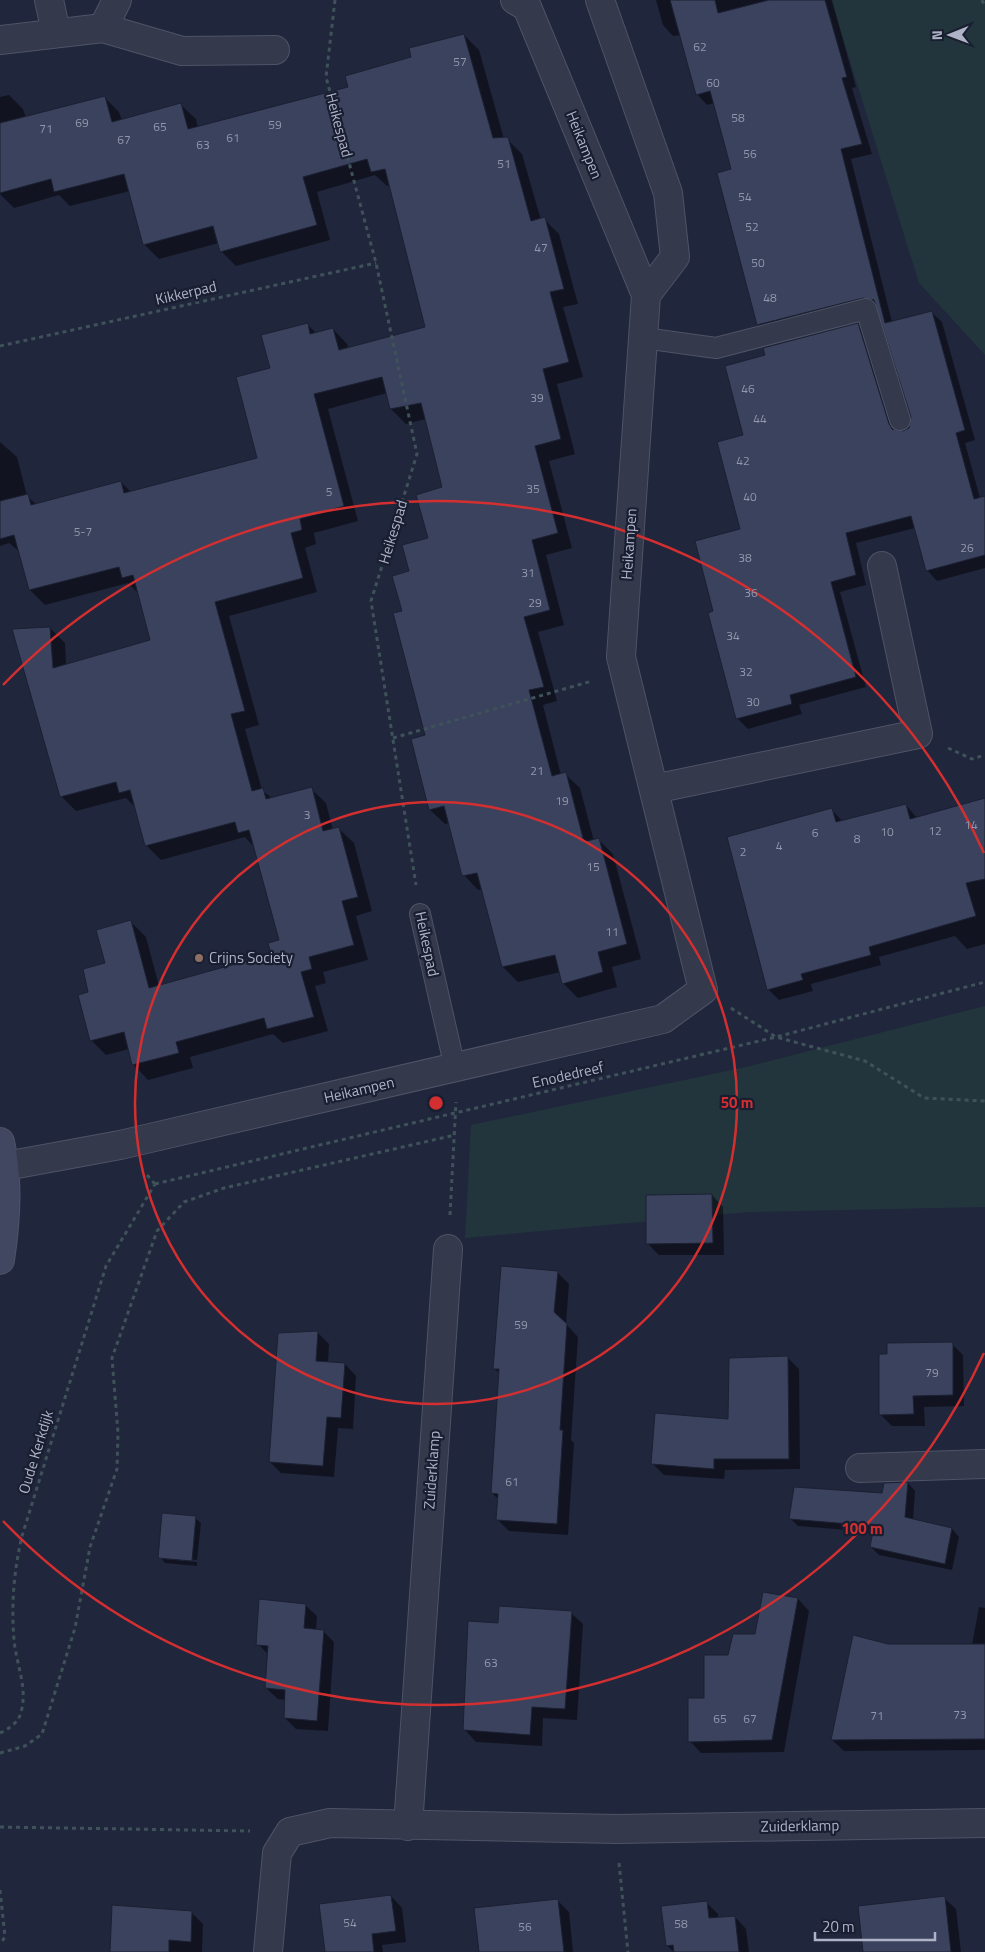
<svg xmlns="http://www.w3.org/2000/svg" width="985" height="1952" viewBox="0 0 985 1952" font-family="'Titillium Web',sans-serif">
	<rect width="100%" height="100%" fill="#20263c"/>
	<path fill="#22353d" d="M831,0H985V355L919,283Z
		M985,1006V1207L749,1212L465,1238L471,1125L746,1067Z"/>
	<path fill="#0007" d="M656,0H832L856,87L852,88L872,154L851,159L892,322L931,312L942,322L975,440L965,443L980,498L985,497V568L937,581L927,570L915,528L856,543L866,585L840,592L866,687L799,705L802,714L748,729L737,718L714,612L742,530L744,436L766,356L858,325L868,335L898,432L903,433L910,428L913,417L878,308L768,335L758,324L732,170L714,103L707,105L697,94L681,35L673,36L663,25Z
		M464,35L479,50L504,139H507L522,154L541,220L544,219L559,234L578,304L563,307L583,377L557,384L575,454L549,461L572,548L546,555L564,625L538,632L557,701L543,705L561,775L565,774L580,788L594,841L599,840L613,854L641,959L612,967L617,987L578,998L563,983L560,972L518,982L503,967L483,889L478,890L464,875L450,823L445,824L430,810L427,736L403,612L410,572L430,539L444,488L426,419L406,424L391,409L387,393L328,409L358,521L314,533L316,544L305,548L317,592L229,616L259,725L245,729L262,790L273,799L311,789L326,803L333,830L339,829L354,843L372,911L356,916L368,960L323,972L326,983L315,986L328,1031L283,1043L273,1034L190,1057L193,1068L148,1080L134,1065L129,1049L106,1055L91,1040L90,993L131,922L146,937L159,986L273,955L280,941L254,847L245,837L161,860L146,845L135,807L126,798L76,811L61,796L50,628L65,643L66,665L152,641L138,593L128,583L45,605L30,590L20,552L9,543L0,546V442L17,457L27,496L37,505L121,482L131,492L259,459L272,369L307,324L317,334L333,329L347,344L349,349L426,328L391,185L387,186L375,175L317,192L330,240L236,266L221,251L219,243L159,259L144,244L130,191L70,206L59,195L14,208L0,194V97L9,95L23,109L26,118L104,97L119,112L122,120L181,105L196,119L198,128L349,88Z
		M985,800V944L967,949L955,936L879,957L881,965L811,984L813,991L779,1000L768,989L832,810L843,822L906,805L917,818Z
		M712,1195L723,1207L724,1255H659L648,1244Z
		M557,1272L569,1284L566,1324L578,1337L571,1440L574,1443L568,1535L509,1531L497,1519L499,1500L492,1493L500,1374L494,1368Z
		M317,1332L329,1344L328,1363L345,1364L356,1376L353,1429L338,1428L334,1477L281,1473L270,1462Z
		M951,1343L963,1355L964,1406L924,1407L925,1426H892L880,1414Z
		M788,1358L799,1369L800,1469L725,1470L724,1479L664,1475L653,1464L730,1420Z
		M908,1483L915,1491L913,1520L952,1529L959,1537L952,1570L879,1555L871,1547L874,1532L798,1526L790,1518L882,1494Z
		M195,1518L201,1523L197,1560L164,1557V1559L197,1562V1566L165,1563L160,1557Z
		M764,1594L798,1599L809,1611L784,1752L701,1753L690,1741L729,1656L757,1635Z
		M305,1605L317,1616L316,1630L323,1631L334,1642L328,1731L296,1729L285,1718L286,1700L278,1699L266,1688L269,1655L258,1644Z
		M979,1607L985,1608V1750L844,1751L832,1740L972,1645Z
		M571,1613L583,1624L577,1720L543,1718L542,1746L476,1742L465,1730L499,1624Z
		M391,1896L402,1908L406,1942L382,1945L383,1952H327Z
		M944,1898L956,1909L961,1952H864Z
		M558,1901L569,1912L573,1952H480Z
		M706,1902L718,1914V1919L735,1917L746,1929L749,1952H674L667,1945Z
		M191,1912L203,1924L202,1952H111Z"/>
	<path fill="#3b425d" stroke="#1b2033" d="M670,0H715L718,13L769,0H825L847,77L842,78L862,144L841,149L885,323L932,311L965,430L956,433L974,499L985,496V555L926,571L911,516L846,533L856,575L831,582L856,677L790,695L792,704L736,719L708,613L713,611L695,541L740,529L717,442L743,435L725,366L765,355L763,348L858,323L889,424L892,429L903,431L909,428L911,417L874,300L863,298L757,325L717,173L731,169L722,135L710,91L696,95Z
		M464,34L493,138L508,137L531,221L545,217L564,289L550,292L569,362L543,369L561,439L535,446L558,533L532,540L550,610L524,617L544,687L529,690L552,776L566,772L584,842L599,838L627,944L598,952L603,972L562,984L555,955L502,967L477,873L462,876L444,806L429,810L411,739L425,735L393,613L402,611L392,576L409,571L402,545L428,538L416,495L442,487L421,403L390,409L382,377L314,394L344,506L300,519L302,530L291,533L303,578L215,602L245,711L231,714L252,791L263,788L266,799L312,787L323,831L339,827L358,897L342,901L354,945L309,957L312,969L301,972L314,1017L267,1029L264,1018L176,1042L179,1053L132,1065L124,1032L90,1041L78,995L88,992L83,969L105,963L96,930L131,920L149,988L271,954L268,943L279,940L249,830L238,833L235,822L145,846L130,790L119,793L116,782L60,797L12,629L50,627L53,668L150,640L133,575L122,578L119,567L29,590L14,535L0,539V501L28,494L31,505L121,481L124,493L257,458L236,377L270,368L261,335L308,323L310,334L333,328L339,350L425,327L385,169L371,172L367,159L303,177L317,225L220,252L213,226L143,245L124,174L54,192L51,179L0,193V123L105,96L112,122L181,103L188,129L348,87L345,76L411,57L409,48Z
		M985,798V879L966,883L976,916L869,947L871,955L801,974L803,980L767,990L727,837L832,808L836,822L906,804L910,819Z
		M712,1194L713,1243L646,1244V1195Z
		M501,1266L558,1271L554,1312L567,1324L560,1430H563L557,1524L496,1520L498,1494L491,1493L499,1369H493Z
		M318,1331L316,1361L345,1363L341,1418L327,1417L323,1466L269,1462L278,1333Z
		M953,1342V1395L913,1396L914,1414L879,1415V1354H887V1343Z
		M788,1356L789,1459H714V1469L651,1464L655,1413L728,1419L729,1358Z
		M908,1482L905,1517L952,1528L945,1564L870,1547L874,1526L789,1519L794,1487L882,1493L884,1483Z
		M162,1513L196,1516L192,1561L158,1558Z
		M763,1592L798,1598L772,1740L688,1742V1698H704V1655H728L733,1634H755Z
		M259,1599L306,1604L304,1628L324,1630L317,1721L284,1718L285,1690L265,1688L268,1646L256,1645Z
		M499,1606L572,1611L565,1709L532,1707L530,1735L463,1730L468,1621L498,1623Z
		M853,1635L888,1644H985V1739L831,1740Z
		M391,1895L396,1931L372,1934L374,1952H325L319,1904Z
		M945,1896L951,1952H863L858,1906Z
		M558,1899L564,1952H479L474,1908Z
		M707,1901L709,1918L735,1916L739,1952H674L673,1945L666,1946L661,1906Z
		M112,1905L192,1911L191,1942L169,1940V1952H110Z"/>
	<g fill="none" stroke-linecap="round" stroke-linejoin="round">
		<defs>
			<path id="lane" d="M644,338L716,348L866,309L900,420
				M420,914L455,1068"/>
			<path id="street" d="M49,0L56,33
				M600,0L668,193L675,257L646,295
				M103,28L182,51L275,50
				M0,40L103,28L117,0
				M654,789L918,734L882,566
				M6,1166L120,1145L663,1019L703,990L621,657L646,295L527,7L515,0
				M860,1468L985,1464
				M408,1826L448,1249
				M268,1952L277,1853L290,1832L330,1823L616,1829L985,1823"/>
			<path id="secondary" d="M0,1142C9,1180 6,1221 0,1260"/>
		</defs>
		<use href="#lane" stroke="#4f5367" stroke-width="22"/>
		<use href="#street" stroke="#4f5367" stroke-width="30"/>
		<use href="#secondary" stroke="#4f5367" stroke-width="30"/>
		<path stroke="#3f525a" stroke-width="3" stroke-dasharray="4 4" stroke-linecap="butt" d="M335,0L326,77L376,263L417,454L371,601L416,885
			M982,0L985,7
			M0,346L376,263
			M393,738L592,681
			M948,748L972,759L985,755
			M731,1008L776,1037L865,1061L924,1098L985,1101
			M147,1175L155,1184
			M155,1184L776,1037L985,982
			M450,1215L456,1102
			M0,1733C9,1729 19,1722 21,1712C28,1688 16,1663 14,1640C11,1604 14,1570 22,1536L106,1266L155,1184
			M0,1753L25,1746L42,1734L75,1628L90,1547L117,1469L118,1433L112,1358L157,1231L184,1202L224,1188L455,1135
			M0,1827L250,1831
			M619,1863L628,1952
			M0,1890L5,1937L0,1944"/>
		<use href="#lane" stroke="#34394c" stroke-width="20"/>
		<use href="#street" stroke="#34394c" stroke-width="28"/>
		<use href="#secondary" stroke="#414760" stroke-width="28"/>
	</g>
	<g fill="none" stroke="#d42f30" stroke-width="2.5">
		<circle cx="436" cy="1103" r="301"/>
		<path d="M984 1353A602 602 0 0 1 3 1521M3 685A602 602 0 0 1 984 853"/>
	</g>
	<circle fill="#8d6e63" stroke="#191e31" stroke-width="2" cx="199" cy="958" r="5"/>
	<g text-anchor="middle" stroke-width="4.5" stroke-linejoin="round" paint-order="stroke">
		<g font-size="12" fill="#9297ad">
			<text x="700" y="51">62</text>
			<text x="460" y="66">57</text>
			<text x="713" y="87">60</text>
			<text x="738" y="122">58</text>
			<text x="82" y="127">69</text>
			<text x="275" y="129">59</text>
			<text x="160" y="131">65</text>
			<text x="46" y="133">71</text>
			<text x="233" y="142">61</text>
			<text x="124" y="144">67</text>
			<text x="203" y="149">63</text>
			<text x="750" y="158">56</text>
			<text x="504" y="168">51</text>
			<text x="745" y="201">54</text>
			<text x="752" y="231">52</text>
			<text x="541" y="252">47</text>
			<text x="758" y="267">50</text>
			<text x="770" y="302">48</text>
			<text x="748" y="393">46</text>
			<text x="537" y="402">39</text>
			<text x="760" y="423">44</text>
			<text x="743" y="465">42</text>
			<text x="533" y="493">35</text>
			<text x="329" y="496">5</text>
			<text x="750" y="501">40</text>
			<text x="83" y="536">5-7</text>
			<text x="967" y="552">26</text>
			<text x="745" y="562">38</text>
			<text x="528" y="577">31</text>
			<text x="751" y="597">36</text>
			<text x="535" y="607">29</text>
			<text x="733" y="640">34</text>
			<text x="746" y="676">32</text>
			<text x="753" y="706">30</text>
			<text x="537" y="775">21</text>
			<text x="562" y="805">19</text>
			<text x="307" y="819">3</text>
			<text x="971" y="829">14</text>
			<text x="935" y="835">12</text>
			<text x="887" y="836">10</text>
			<text x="815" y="837">6</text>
			<text x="857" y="843">8</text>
			<text x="779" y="850">4</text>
			<text x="743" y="856">2</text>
			<text x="593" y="871">15</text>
			<text x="612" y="936">11</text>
			<text x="521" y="1329">59</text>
			<text x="932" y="1377">79</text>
			<text x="512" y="1486">61</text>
			<text x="491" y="1667">63</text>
			<text x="960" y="1719">73</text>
			<text x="877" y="1720">71</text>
			<text x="720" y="1723">65</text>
			<text x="750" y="1723">67</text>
			<text x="350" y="1927">54</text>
			<text x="681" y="1928">58</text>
			<text x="525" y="1931">56</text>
		</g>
		<g font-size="15" fill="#afb3c8" stroke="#191e31">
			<text transform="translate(339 125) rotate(75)" y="5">Heikespad</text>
			<text transform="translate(584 145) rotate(68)" y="5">Heikampen</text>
			<text transform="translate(186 293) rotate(-13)" y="5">Kikkerpad</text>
			<text transform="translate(393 532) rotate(-73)" y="5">Heikespad</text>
			<text transform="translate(629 544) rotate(-86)" y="5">Heikampen</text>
			<text transform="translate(427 944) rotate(78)" y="5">Heikespad</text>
			<text transform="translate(568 1075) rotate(-13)" y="5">Enodedreef</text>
			<text transform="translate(359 1090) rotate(-13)" y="5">Heikampen</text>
			<text transform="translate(36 1452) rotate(-73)" y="5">Oude Kerkdijk</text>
			<text transform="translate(432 1470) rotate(-86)" y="5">Zuiderklamp</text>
			<text transform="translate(800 1826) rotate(-1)" y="5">Zuiderklamp</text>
		</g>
		<g font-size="15" fill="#afb3c8" stroke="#191e31" text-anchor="start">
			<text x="209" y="963">Crijns Society</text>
		</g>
	</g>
	<circle cx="436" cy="1103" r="8" fill="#d42f30" stroke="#191e31" stroke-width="2.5"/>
	<g font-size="15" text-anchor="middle" font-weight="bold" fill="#d42f30" stroke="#191e31" stroke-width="4.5" stroke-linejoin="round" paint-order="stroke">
		<text x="737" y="1108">50 m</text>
		<text x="862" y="1534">100 m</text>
	</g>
	<g transform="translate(950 35) rotate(269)" stroke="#191e31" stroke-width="4" paint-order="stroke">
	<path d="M0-4L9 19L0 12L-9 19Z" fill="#afb3c8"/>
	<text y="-8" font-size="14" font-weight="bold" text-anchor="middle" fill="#afb3c8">N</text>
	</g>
	<path d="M815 1932v8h120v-8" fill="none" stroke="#afb3c8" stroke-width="2.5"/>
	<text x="822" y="1932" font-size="15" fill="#afb3c8" stroke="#191e31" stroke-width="4" paint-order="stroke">20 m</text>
</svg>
